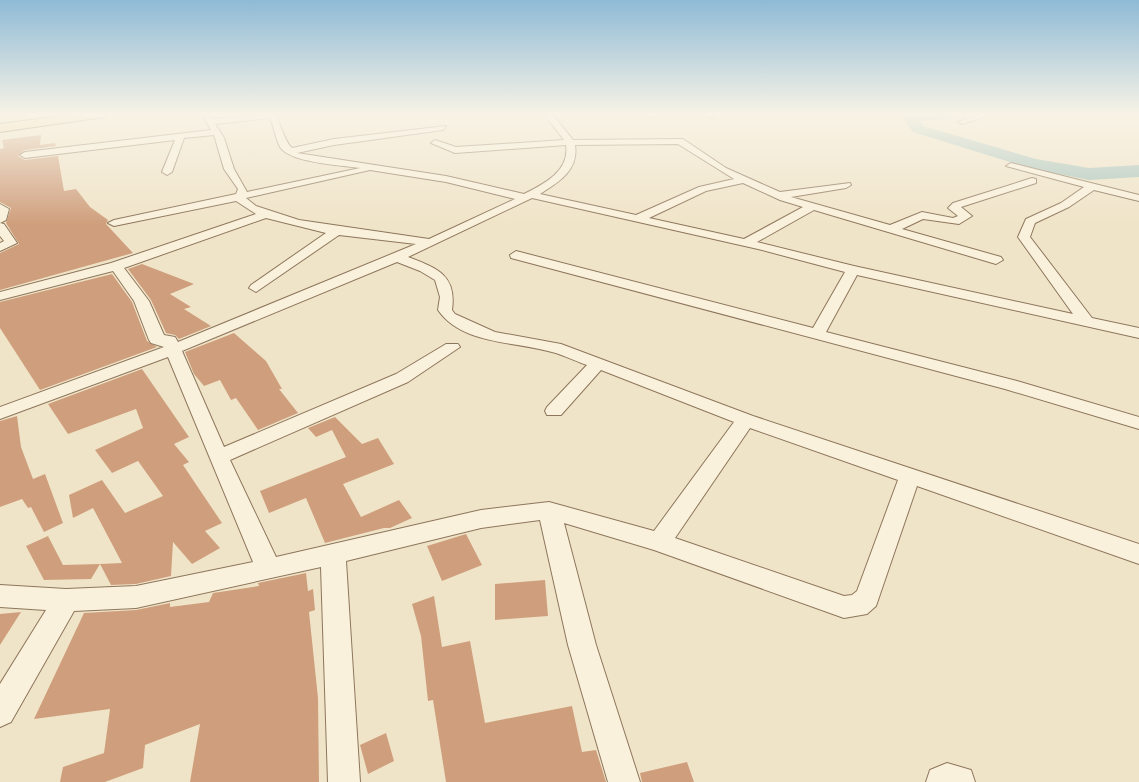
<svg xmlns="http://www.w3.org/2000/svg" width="1139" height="782" viewBox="0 0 1139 782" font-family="Merriweather,serif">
	<rect width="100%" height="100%" fill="#f0e4c8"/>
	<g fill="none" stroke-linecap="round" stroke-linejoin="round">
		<path fill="#a9c4bc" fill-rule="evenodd" d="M904,114H971L964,118L920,121L923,126L1036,159L1089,168L1139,165V177L1089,180L1033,169L913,132L902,117Z"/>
	</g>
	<path fill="#cf9f7d" d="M41,135L40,145L55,143L56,146L25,150L18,156L25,160L58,156L64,191L76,189L90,207L108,220L106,224L133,253L0,290V253L19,244L6,223L11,208L0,202V149L4,148L2,140Z
		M142,264L194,284L170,294L191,307L184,309L211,326L179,339L175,335L166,333L151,300L128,269Z
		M112,274L132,302L147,341L157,347L40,390L0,328V302Z
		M234,333L266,361L282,389H279L298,413L258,430L236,398L231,400L220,380L204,386L194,374L185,352Z
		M142,369L189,437L174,444L189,462L183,465L222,523L205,531L220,548L192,564L173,542L171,576L136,584L111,585L100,564L122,563L93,508L73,518L69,495L102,480L125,513L163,496L138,461L112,473L95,450L143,428L136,409L68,434L48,404Z
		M17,416L21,447L33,479L45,474L63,523L44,532L31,507L28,508L22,499L0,507V421Z
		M335,417L362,444L378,438L394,464L343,484L361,517L399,500L412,518L390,528H384L325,543L306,498L269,513L260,491L346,457L332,430L316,437L308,428Z
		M466,534L482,565L442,581L427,546Z
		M48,536L63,565L100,564L91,579L44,580L26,546Z
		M306,573L308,591L313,589L315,610L309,612L318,698L319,782H190L200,724L145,745L143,768L105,782H60L63,767L104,753L110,709L34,719L84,613L136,610L170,603V607L209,602L213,593L259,586L258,583Z
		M545,580L548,616L495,620V584Z
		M434,596L442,647L470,641L485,723L572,706L582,752L596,750L606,782H446L433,700L428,701L421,636L412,604Z
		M21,612L0,645V614Z
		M386,733L394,761L368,774L360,745Z
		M687,762L694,782H642L640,773Z"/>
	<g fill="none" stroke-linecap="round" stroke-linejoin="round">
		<defs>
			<path id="minor" d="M202,114H208L212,119L275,114C281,124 284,141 292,148L334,139L446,126L443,130L334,145L297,153L446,176L524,194C544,184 570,171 566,145L455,153L431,143L435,140L456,147L564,140L544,114H552L573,140L683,139L726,168L780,192L850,183L851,185L846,188L791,197L890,225L922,212L953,218L958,216L948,208L953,203L1032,178L1036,179V183L961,207L972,216L959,224L923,219L902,229L1001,257L1003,260L996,264L814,210L757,242L854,266L1073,314L1018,237L1026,219L1061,203L1084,187L1006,166L1011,163L1139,195V201L1094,190L1069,207L1035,223L1030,237L1092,318L1139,328V338L857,275L826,332L1017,381L1139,417V429L1005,389L511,258L510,255L516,251L813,328L845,272L758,249L532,198L408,257C437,268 457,275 452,310L455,314L495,332L561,344L753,416L1139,544V564L917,486L876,606L867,614L844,618L654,550L564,523L596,645L640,782H608L568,645L540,520L481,528L346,561L360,782H328L321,567L136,608L74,611L11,722L0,727V684L46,610L0,607V585L66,589L136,586L253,562L168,357L0,419V407L164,347L151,343L149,340L134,301L113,271L0,300V292L111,263L256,214L236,201L114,226L108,223L114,220L236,194L238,189L224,169L214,135L184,138L172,172L167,175L162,172L175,140L25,158L20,155L25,152L211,130ZM270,118C274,127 275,136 279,145C286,163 341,165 360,168L247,192L234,169L224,138L215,124ZM678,144L734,179L699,187L636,215L540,194C559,182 579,170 575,145ZM370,170L446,182L515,199L429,239L299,220L256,206L246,198ZM743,183L780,200L803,207L744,239L649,218L706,191ZM266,218L326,233L251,285L249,288L256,292L339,235L416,244L178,342L175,337L164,335L149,301L124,268ZM397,262L420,271L435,280L440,297L438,310C462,345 515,341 552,352C564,355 575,361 587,365L547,407L545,411L547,415H561L601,370L734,422L654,531L549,502L481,510L276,557L230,460L408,382L460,347L458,344H446L396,374L224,447L182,351ZM750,428L898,480L857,591L852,595L844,596L675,538Z
				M646,114H657L658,115L654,117Z
				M701,114H713L715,116L711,118Z
				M981,114H994L962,124L958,122Z
				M0,204L9,209L6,220L0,223L4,224L17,243L0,251V243L4,241L0,236Z
				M947,763L971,770L975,782H926L930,770Z"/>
			<path id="primary" d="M77,114H110L104,117L0,132V124Z"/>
		</defs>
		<use href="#minor" stroke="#8d765c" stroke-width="2"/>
		<use href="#primary" stroke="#5b4430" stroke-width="2"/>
		<use href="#minor" fill="#faf1dc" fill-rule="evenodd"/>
		<use href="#primary" fill="#f3d9a0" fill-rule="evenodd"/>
	</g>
	<linearGradient id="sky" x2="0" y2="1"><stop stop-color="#8fbad6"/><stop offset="0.51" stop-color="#f8f3e6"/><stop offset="1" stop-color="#f8f3e6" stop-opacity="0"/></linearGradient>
	<rect width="1139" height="224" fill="url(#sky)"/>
</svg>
